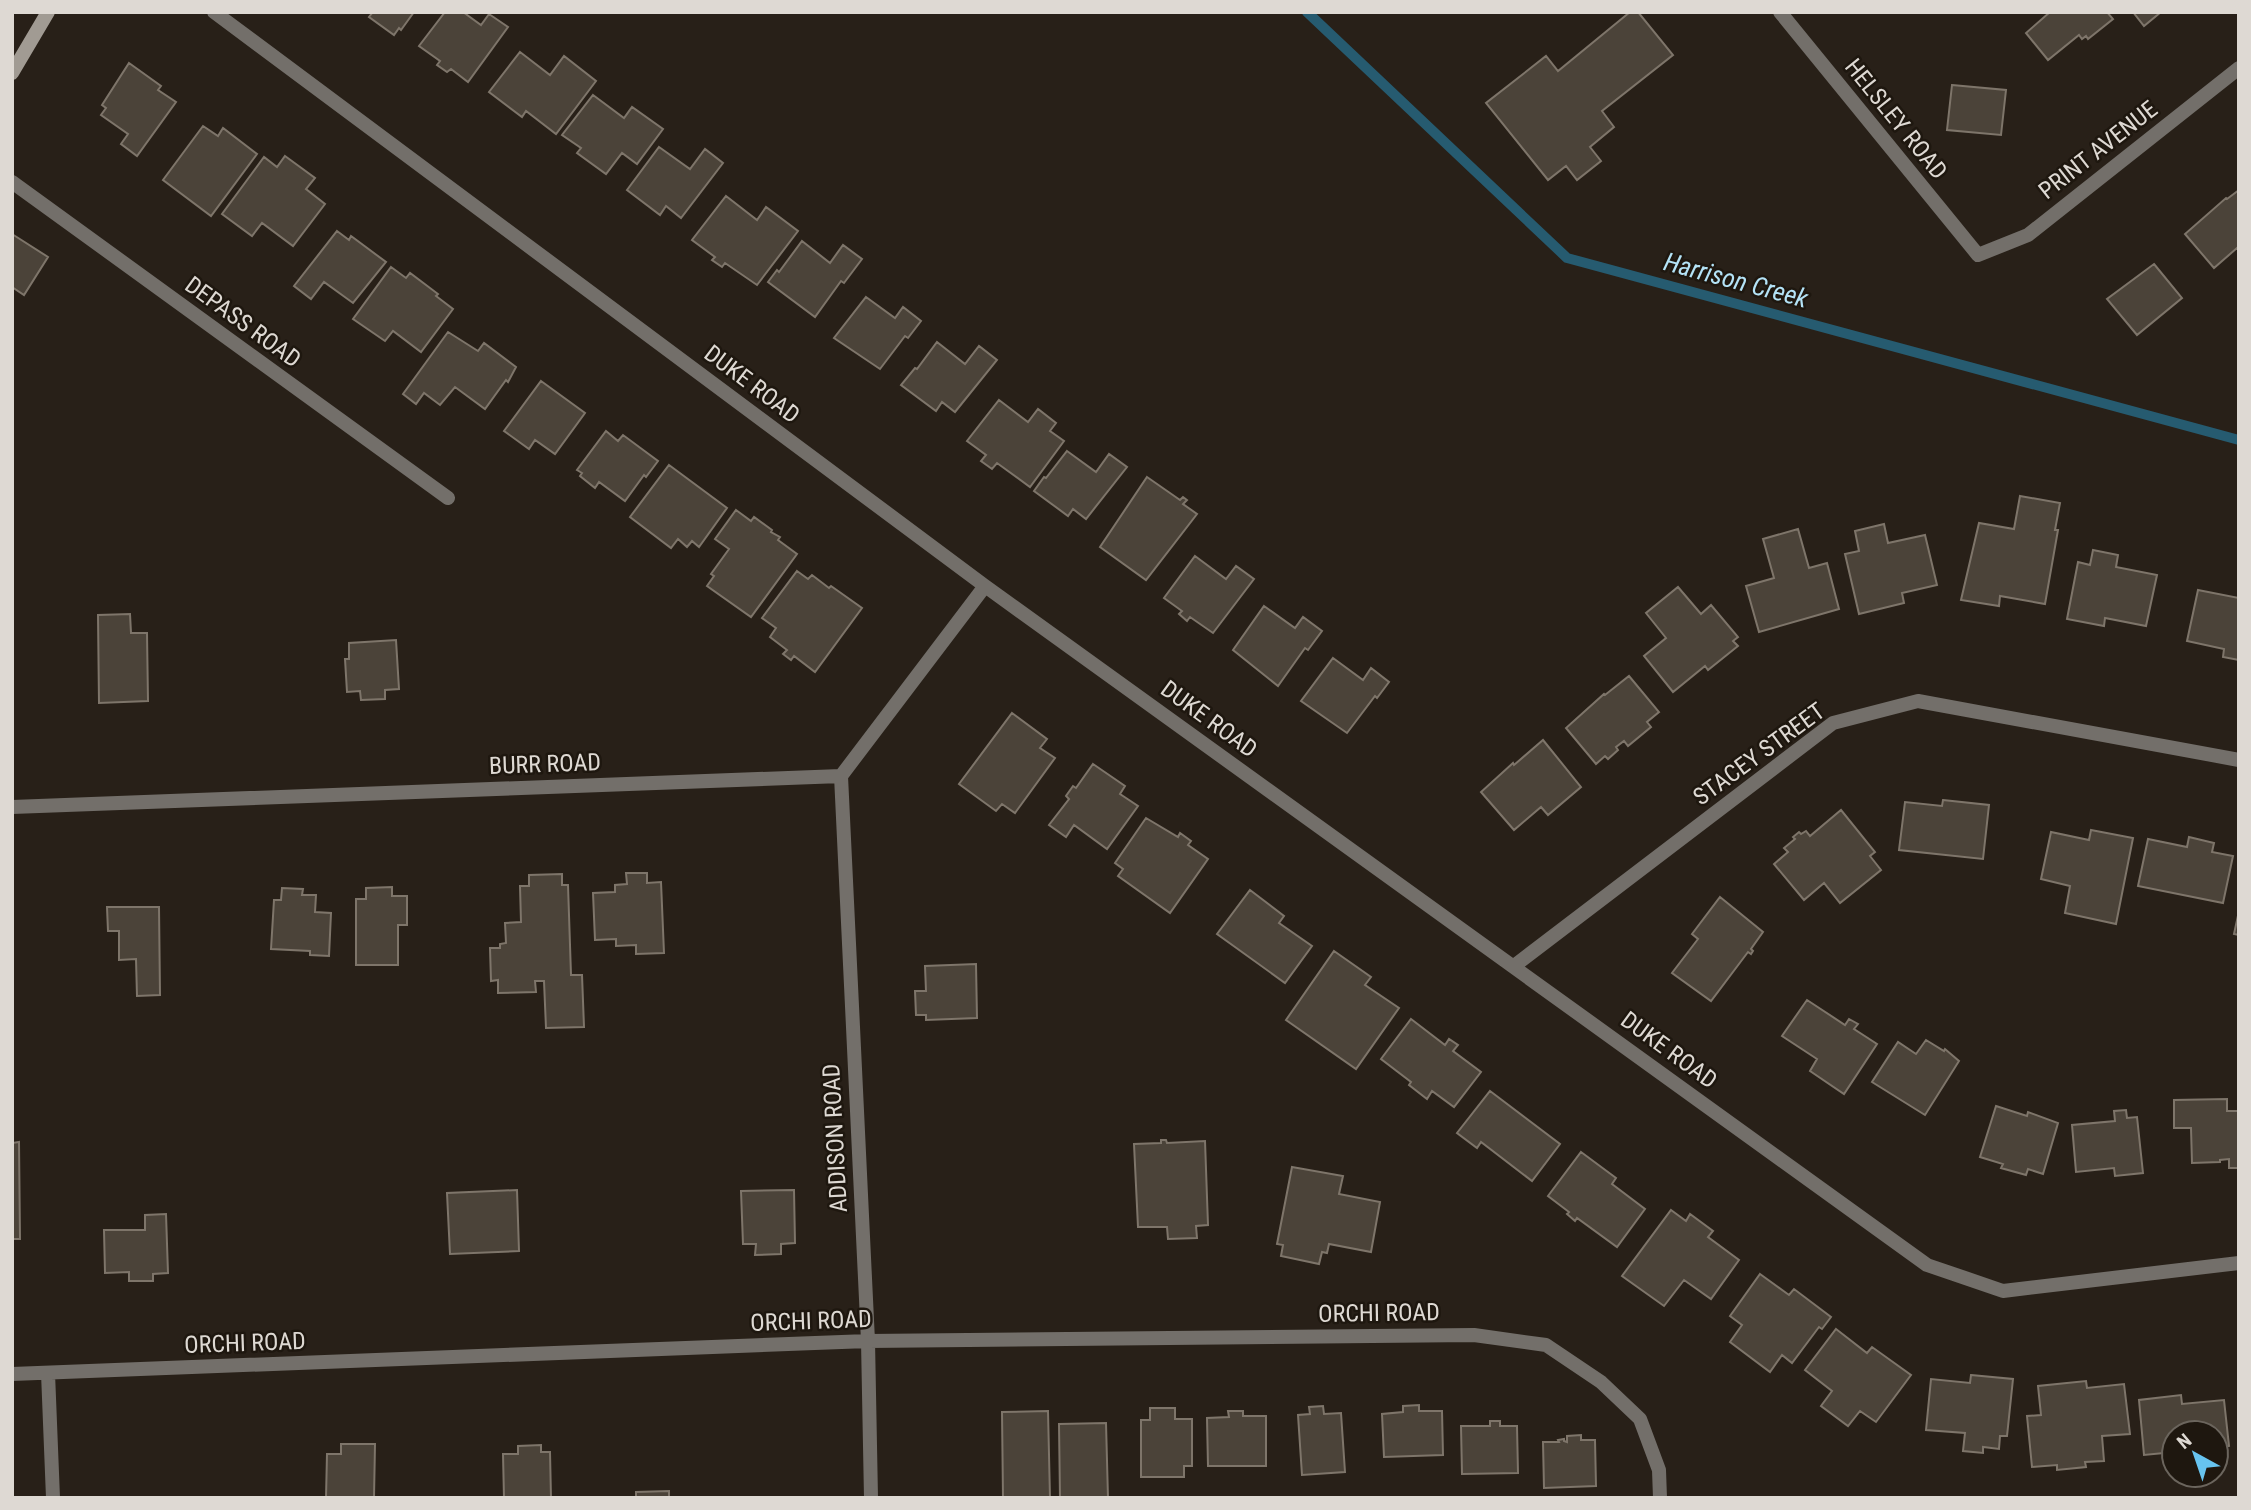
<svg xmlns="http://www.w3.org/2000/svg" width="2251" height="1510" viewBox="0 0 2251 1510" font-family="'Roboto Condensed',sans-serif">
	<rect width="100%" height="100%" fill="#282018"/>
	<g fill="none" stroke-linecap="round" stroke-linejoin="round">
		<path stroke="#265b70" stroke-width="10" d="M1307,12L1567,258L2239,440"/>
	</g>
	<path fill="#4b4339" stroke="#7e756a" stroke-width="2" d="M373,12H414L401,30L399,28L394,35L369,17Z
		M445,12H463L481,25L489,14L508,27L468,82L451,69L447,72L437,65L440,61L419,46Z
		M1630,12H1638L1673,55L1602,111L1614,127L1590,147L1601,161L1577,180L1566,166L1548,180L1486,103L1546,56L1558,71Z
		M2050,12H2107L2113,19L2088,39L2086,36L2082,39L2079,35L2048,60L2026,33Z
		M2133,12H2161L2144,26Z
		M520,52L550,75L564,56L596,81L556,134L526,111L522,117L489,92Z
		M129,63L161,86L158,90L176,102L137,156L121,144L128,134L101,115L106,108L102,105Z
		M1952,85L2006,90L2001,135L1947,130Z
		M593,95L624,118L632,107L663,129L637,164L622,153L606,174L577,153L581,148L562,135Z
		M203,126L218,136L223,128L257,154L211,216L163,180Z
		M659,147L690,169L705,149L723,163L681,218L666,206L660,215L627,190Z
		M285,156L315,178L306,189L325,204L293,246L262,223L252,236L222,214L264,157L277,167Z
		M2239,190V251L2237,248L2214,268L2185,234L2226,198L2227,199Z
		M726,196L757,220L766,207L798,231L757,285L725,263L722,267L712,260L715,257L692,240Z
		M337,231L349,240L351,236L386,262L353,303L324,282L311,299L294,286Z
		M12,234L48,257L24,295L12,287Z
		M802,241L830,263L843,245L862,259L844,283L841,281L815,317L768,282L777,270L779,272Z
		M2154,264L2182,298L2137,335L2107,299Z
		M391,267L406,278L410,273L438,294L436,296L453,309L421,352L393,331L385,341L353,319Z
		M866,297L895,318L903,307L921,321L908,338L905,336L880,369L834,338Z
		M448,332L478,351L484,343L516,367L508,382L506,380L485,409L455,387L440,405L424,393L416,404L403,394Z
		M937,342L965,364L979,346L997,360L955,412L942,402L936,411L901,385L915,368L917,369Z
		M541,381L585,413L555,454L535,440L529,449L504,431Z
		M999,400L1028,422L1038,409L1056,423L1050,431L1064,441L1030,487L997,463L992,469L981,461L986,455L967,441Z
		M606,431L618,441L623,435L658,461L646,477L644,475L625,501L599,482L595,488L580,476L582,473L577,470Z
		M1067,451L1096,472L1109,454L1127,467L1086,519L1073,509L1068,516L1034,491L1044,477L1046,478Z
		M669,465L727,508L699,547L692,541L687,547L678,539L671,548L630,517Z
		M1147,477L1180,500L1183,497L1187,500L1183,504L1197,514L1146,580L1100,547Z
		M2020,496L2060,503L2055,530H2058L2045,604L2000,596L1999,606L1961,600L1979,523L2014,529Z
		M736,510L751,521L754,517L772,530L771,532L780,537L778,540L797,554L751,617L707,586L714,576L711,574L729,549L715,539Z
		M1884,524L1888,543L1925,535L1937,585L1902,593L1904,603L1859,614L1845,554L1859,551L1855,531Z
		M1798,529L1809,568L1827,563L1839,609L1759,632L1746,586L1774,578L1763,539Z
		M2093,550L2118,555L2116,567L2157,575L2146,626L2105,618L2104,626L2067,619L2078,562L2090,565Z
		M1195,556L1226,579L1236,566L1254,579L1213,633L1190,617L1187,621L1179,614L1182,611L1164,598Z
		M797,571L808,579L812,575L829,588L831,586L862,608L815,672L794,656L791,660L783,654L787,650L770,637L776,628L762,618Z
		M1678,587L1701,614L1711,605L1738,637L1733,641L1738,646L1708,670L1705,666L1673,692L1644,656L1666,638L1646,613Z
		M2198,590L2239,598V660L2223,657L2224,649L2187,641Z
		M1264,606L1295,628L1303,617L1322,631L1308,650L1305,648L1278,686L1233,650Z
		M130,614L131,633H147L148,701L99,703L98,615Z
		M396,640L399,689L385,690V699L361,700L360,691L347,692L345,659H349V643Z
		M1333,658L1363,680L1371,668L1389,682L1377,698L1375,696L1347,733L1301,701Z
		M1629,676L1659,712L1647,722L1651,727L1628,746L1624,741L1616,747L1618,750L1608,759L1605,756L1596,764L1566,728L1604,694L1605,695Z
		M1012,713L1047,739L1040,748L1055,758L1015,813L1002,804L996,811L959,784Z
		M1543,740L1581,787L1548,815L1541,807L1514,830L1481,792L1513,763L1514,765Z
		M1093,764L1125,786L1120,794L1138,806L1107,849L1074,825L1066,837L1049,825L1069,799L1066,796L1073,786L1076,788Z
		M1943,800L1989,805L1983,859L1899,850L1905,802L1942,806Z
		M1841,810L1875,852L1870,856L1881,870L1840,903L1824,883L1804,900L1774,864L1788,852L1784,848L1795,839L1793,837L1799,832L1801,834L1806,831L1810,836Z
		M1146,818L1178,837L1180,833L1191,841L1188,845L1208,859L1170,913L1118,876L1123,869L1115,863Z
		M2091,830L2133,838L2116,924L2065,913L2070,886L2041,879L2051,832L2089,840Z
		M2189,837L2214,843L2212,852L2233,856L2223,903L2138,886L2148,839L2187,847Z
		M626,873H647V883L661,882L664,953L636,954V945L616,946V939L595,940L593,893L615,892V885L627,884Z
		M562,874V885H568L571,975H582L584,1027L546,1028L544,981H535L536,992L498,993V980L491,981L490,948H500V944L506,943L505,923L521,922L520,886H529V875Z
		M392,887V896H407V925H398V965H356V899H366V888Z
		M282,888L303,889L302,895H316L315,912L331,913L329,956L310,955V951L271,949L274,900H281Z
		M1250,890L1284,916L1279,923L1312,946L1285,983L1217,934Z
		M1720,897L1763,932L1751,949L1753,951L1751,954L1748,952L1711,1001L1672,973L1698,939L1692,934Z
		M107,907H159L160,995L137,996L136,959L119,960V931H108Z
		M2239,911V935L2234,934Z
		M1334,951L1371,977L1365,985L1399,1008L1356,1069L1286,1020Z
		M976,964L977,1018L926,1020V1015H916L915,991H926L925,966Z
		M1807,1000L1845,1025L1849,1019L1858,1024L1854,1029L1877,1044L1844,1094L1810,1071L1817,1059L1782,1036Z
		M1411,1019L1445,1045L1449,1039L1458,1045L1453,1051L1481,1072L1454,1107L1432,1091L1427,1099L1409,1085L1411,1082L1381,1059Z
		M1926,1040L1944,1051L1945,1049L1959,1061L1925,1115L1872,1082L1898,1042L1916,1054Z
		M1490,1091L1560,1144L1532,1181L1481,1142L1477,1148L1457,1133Z
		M2227,1099V1111H2239V1168H2229V1159L2220,1160V1162L2192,1163L2191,1128H2174V1100Z
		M1996,1106L2027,1116L2028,1112L2058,1123L2043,1174L2028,1169L2026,1175L2001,1168L2003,1164L1980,1157Z
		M2126,1110L2127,1118L2137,1117L2143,1173L2115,1176L2114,1168L2076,1172L2072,1125L2115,1121L2114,1111Z
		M1161,1140H1166L1167,1143L1205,1141L1208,1225L1196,1226L1197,1238L1168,1239L1167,1227H1138L1134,1144L1161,1143Z
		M19,1142L20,1239H12V1143Z
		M1581,1152L1616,1178L1612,1184L1645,1209L1617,1247L1577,1218L1575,1221L1567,1214L1569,1212L1548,1196Z
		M1292,1167L1343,1176L1339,1194L1380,1202L1371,1252L1329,1244L1327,1253L1322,1252L1319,1264L1281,1256L1283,1245L1277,1244Z
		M517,1190L519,1251L450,1254L447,1193Z
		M794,1190L795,1243L781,1244V1254L755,1255L756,1244H743L741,1191Z
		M1671,1210L1686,1221L1690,1214L1713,1231L1708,1237L1739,1260L1711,1299L1684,1280L1664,1306L1622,1276Z
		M166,1214L168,1273L153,1274V1281H129V1272L105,1273L104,1230H145V1215Z
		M1760,1274L1789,1295L1794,1289L1831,1317L1822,1329L1819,1327L1792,1363L1782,1355L1770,1372L1730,1342L1742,1325L1730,1316Z
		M1836,1329L1867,1353L1872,1347L1911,1375L1876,1422L1860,1411L1848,1426L1821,1406L1832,1391L1805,1370Z
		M1971,1375L2013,1379L2007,1436H2000L1999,1449L1983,1447V1453L1963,1451L1965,1433L1926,1430L1931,1379L1970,1383Z
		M2086,1381L2087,1388L2124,1384L2130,1434L2102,1436L2104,1461L2085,1462L2086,1467L2057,1470V1465L2032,1467L2027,1416L2041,1415L2038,1386Z
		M2181,1395L2182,1404L2224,1400L2229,1446L2216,1448V1433H2174V1452L2144,1455L2139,1400Z
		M1419,1405V1411H1442L1443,1455L1384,1457L1382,1414L1403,1412V1406Z
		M1323,1406L1324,1414L1341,1413L1345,1472L1302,1475L1298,1415L1310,1414L1309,1407Z
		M1150,1408H1175V1419H1192V1466H1184V1477H1141V1420H1150Z
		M1048,1411L1050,1498H1003L1002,1412Z
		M1228,1411H1243V1416H1266V1466H1208L1207,1418L1229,1417Z
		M1490,1421H1500V1426H1517L1518,1473L1462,1474L1461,1426H1490Z
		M1106,1423L1108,1498H1060L1059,1424Z
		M1581,1435V1440H1595L1596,1486L1544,1488L1543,1442H1559L1558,1440L1564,1439V1441L1567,1442V1436Z
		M341,1444H375L374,1498H326L327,1454H341Z
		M541,1445V1452H550L551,1498H504L503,1454H518V1446Z
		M669,1491V1498H636V1492Z"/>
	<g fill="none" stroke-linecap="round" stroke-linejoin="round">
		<path stroke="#736f6a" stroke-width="14" d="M214,12L985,586L1927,1265L2003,1291L2239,1263
			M1780,12L1978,255L2028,235L2239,68
			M12,182L448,498
			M841,776L868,1341L871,1498
			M12,807L841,776L985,586
			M1514,966L1833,723L1918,701L2239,760
			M48,1373L53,1498
			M12,1374L868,1341L1474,1335L1546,1345L1601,1382L1640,1419L1659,1470L1660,1498"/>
		<path stroke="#a19b93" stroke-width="14" d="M12,73L48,12"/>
	</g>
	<g text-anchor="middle" stroke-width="5" stroke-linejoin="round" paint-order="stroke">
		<g font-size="24" fill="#ded9d3" stroke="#1e170f">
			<text transform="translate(1896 119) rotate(51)" y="8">HELSLEY ROAD</text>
			<text transform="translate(2098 150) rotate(-38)" y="8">PRINT AVENUE</text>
			<text transform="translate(243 322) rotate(36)" y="8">DEPASS ROAD</text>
			<text transform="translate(752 384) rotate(37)" y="8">DUKE ROAD</text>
			<text transform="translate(1209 719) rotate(36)" y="8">DUKE ROAD</text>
			<text transform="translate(1759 754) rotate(-36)" y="8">STACEY STREET</text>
			<text transform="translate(545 764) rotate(-2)" y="8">BURR ROAD</text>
			<text transform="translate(1669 1050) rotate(36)" y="8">DUKE ROAD</text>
			<text transform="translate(835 1138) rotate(-93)" y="8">ADDISON ROAD</text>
			<text transform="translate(1379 1313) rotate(-1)" y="8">ORCHI ROAD</text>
			<text transform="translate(811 1321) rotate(-2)" y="8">ORCHI ROAD</text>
			<text transform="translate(245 1343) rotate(-2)" y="8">ORCHI ROAD</text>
		</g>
		<g font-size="26" font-style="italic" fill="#b4e3f7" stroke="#1e170f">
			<text transform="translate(1736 280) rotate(15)" y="9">Harrison Creek</text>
		</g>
	</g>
	<rect width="2251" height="1510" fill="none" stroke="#ded9d3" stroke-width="28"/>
	<g transform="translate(2195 1454) rotate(320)"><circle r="33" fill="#1e170f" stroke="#6b655d" stroke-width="2"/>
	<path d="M0-5L12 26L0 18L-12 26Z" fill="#67c4f0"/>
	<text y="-10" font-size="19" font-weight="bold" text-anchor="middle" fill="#ded9d3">N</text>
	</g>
</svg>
